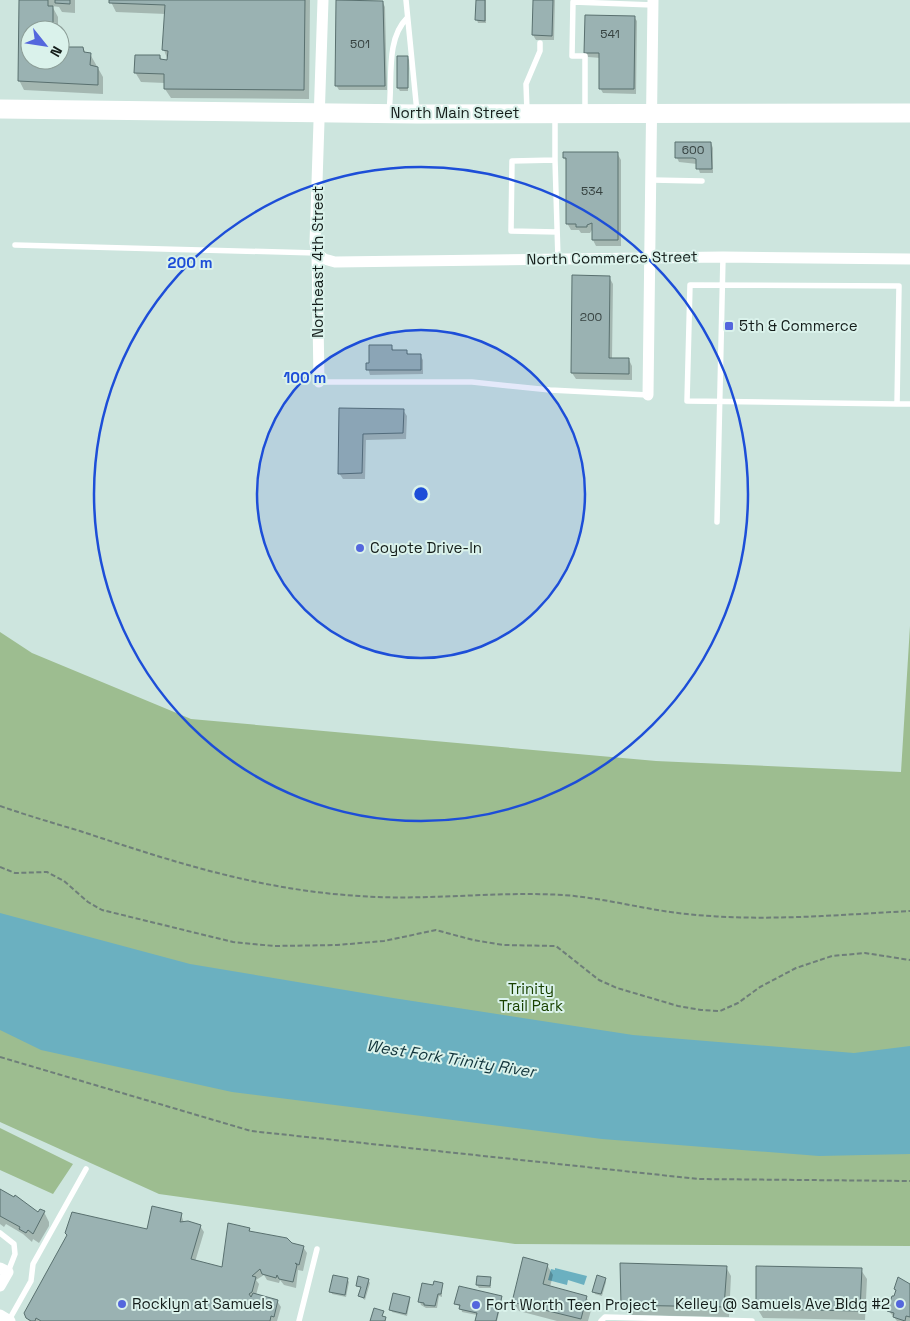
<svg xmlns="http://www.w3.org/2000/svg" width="910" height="1321" viewBox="0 0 910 1321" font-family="'Space Grotesk',sans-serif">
	<rect width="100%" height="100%" fill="#cde5de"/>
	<path fill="#9dbd90" d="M910,626V1246L515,1244L159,1194L0,1122V632L32,653L191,719L656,761L901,772Z
		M0,1128L73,1164L53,1194L0,1170Z"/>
	<path fill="#6bb0c0" d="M0,913L190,964L393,998L633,1035L854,1053L910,1046V1154L819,1156L602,1139L232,1092L41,1050L0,1030Z
		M555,1268L587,1276L584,1285L568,1280L567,1285L548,1280L551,1269L555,1270Z"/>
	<path fill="#0003" d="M20,0H75V13L62,12L59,7L52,6L58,17V30H30V60H60V48H83L86,54H90L103,77V94L24,90L19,80Z
		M110,0H310L309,99L171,98L165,89V83L141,82L135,72L160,56L162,60L168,61L164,50L166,14L116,12Z
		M338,0L383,3L385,7L387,90H339L336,85Z
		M477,0H486V23H478L477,20Z
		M534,0H555L554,40H536L533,35Z
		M634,17L637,21L636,94L603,93L600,88L601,58L588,57L585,53Z
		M398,57H407L409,60L408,91H400L398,88Z
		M711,143L713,148V173H700L697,164L679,162L677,158Z
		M617,153L621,160V246H596L593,240V228L590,233H581L579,230H571L567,223L568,163L564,158Z
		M573,277H609L613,284L612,359L629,360L632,366V380L576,379L572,373Z
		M391,346L394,351H406L409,355H420L423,360V374L370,375L367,365Z
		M341,410H403L407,416L406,439L366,440L365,479H343L339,473Z
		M0,1190L39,1214L44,1212L49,1222V1226L39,1243L33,1239L32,1242L23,1234L6,1224L4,1227L0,1224Z
		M181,1214L184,1223L200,1226L204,1232L195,1262L223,1269L249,1229L251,1233L303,1247L307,1253L303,1271L298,1270L296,1288L284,1285L280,1280L279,1283L267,1280L264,1275L256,1280L259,1284L256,1295L277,1301L281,1307L277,1321H29L27,1318L67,1236L66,1233L147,1231Z
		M547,1265L553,1275L550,1287L586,1297L592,1307L588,1321H557L519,1311L513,1302Z
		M726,1267L731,1276L729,1317L628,1315L622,1305Z
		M861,1270L867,1279L865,1320L763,1318L757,1308Z
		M490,1278L491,1288H479L477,1285Z
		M347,1279L349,1282L346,1297L332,1294L331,1291Z
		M605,1279L606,1282L602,1296L595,1294L594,1292Z
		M898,1279L910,1284V1321H897L888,1310L895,1298Z
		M368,1280L370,1283L365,1300L360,1296L362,1289L357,1285Z
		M442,1284V1297L439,1296L437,1308H426L421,1305L420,1302L434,1286Z
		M501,1297L502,1300L497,1321H476L477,1315L462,1312L461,1307L455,1304Z
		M409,1298L410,1301L407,1316L392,1312L391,1309Z"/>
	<path fill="#9ab2b2" stroke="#59706f" d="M19,0H48V6H53V30H30V60H60V47H83L84,52L91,53L90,65L98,67V85L18,81Z
		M55,0H70V4L55,3Z
		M109,0H305L304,90L164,89V74L134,73L135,55H160V59L167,60L168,51L162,50L165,5L109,3Z
		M336,0L383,1L385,86H335Z
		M476,0H485V21L475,20Z
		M533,0H553L552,36L532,35Z
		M585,15L635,16L634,89H599V53H584Z
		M397,56H408V88H397Z
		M675,142H711L712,169H696V159L693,158H675Z
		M563,152H618V240H592V223L587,225V227H576V224H566V158H563Z
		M572,275L610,276L609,358H629V374L571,373Z
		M369,345H392V350H407V354H421V370H366V363H369Z
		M339,408L404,409L403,433L363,434L362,473L338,474Z
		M0,1189L14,1197L15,1195L38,1212L40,1209L45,1211L33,1234L28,1230L26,1233L19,1229L20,1227L0,1216Z
		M152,1206L182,1213L180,1222L188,1221L201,1225L191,1259L222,1267L228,1223L250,1228L249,1231L287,1238L292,1243L304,1246L299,1265L295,1263L297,1265L293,1282L279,1279L277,1275L276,1278L262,1274L260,1269L252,1276L256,1277L252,1292L249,1294L251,1297L253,1293L278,1300L274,1317L271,1316L270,1321H41L36,1318L35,1321H31L26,1318L24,1313L67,1235L65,1233L72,1212L147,1229Z
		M523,1257L548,1264L543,1284L587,1296L581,1319L512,1302Z
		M620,1263L727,1266L724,1307L621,1305Z
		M756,1266L862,1268L860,1311L756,1309Z
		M333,1275L348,1278L345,1295L329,1292Z
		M597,1275L606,1278L601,1294L592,1292Z
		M358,1276L369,1279L364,1298L358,1296L361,1287L356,1286Z
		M477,1276L491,1277L490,1286L476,1285Z
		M898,1277L910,1284V1317L906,1316L905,1321L893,1317L894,1313L887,1311L892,1296H894L896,1290L894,1289Z
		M434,1281L443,1283L441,1294H438L435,1306L424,1305V1303L418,1302L422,1283L433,1285Z
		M459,1286L502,1296L496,1321H475L477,1313L459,1309L460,1305L454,1304Z
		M393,1293L410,1297L406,1314L389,1310Z
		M374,1308L384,1311L382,1316L386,1317L385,1321H370Z"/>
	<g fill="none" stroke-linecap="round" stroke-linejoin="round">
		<path stroke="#6e7e79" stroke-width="2" stroke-dasharray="5 2.5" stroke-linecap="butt" d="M0,806C26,815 53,823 80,831C173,862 260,890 359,896C427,901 495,891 563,895C605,898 646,910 687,914C761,922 836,915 910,911
			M0,867L15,873L47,872L64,881L88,902L102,910L233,942L274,946L337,945L384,941L436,930L473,940L503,945L556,946L599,980L617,988L678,1006L701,1010L720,1011L738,1003L760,987L796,968L832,956L865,953L910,960
			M0,1057L251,1131L698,1179L910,1181"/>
		<path stroke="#fff" stroke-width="5.5" d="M406,0L417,112
			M585,110V56H572L573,2L653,5
			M389,111C393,81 385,40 407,18
			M527,111L526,84L540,51V43
			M555,118V160
			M652,180L702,181
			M557,232L511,231L512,161L555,160L558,259
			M15,245L317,253
			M319,382H472L550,390L648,395
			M897,404L899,286L690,285L687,401L897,404H910
			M717,522L723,257
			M0,1233L14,1244L15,1254L8,1272
			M9,1320L31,1281L33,1264L86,1169
			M299,1321L317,1249
			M601,1321L605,1317L752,1321"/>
		<path stroke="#fff" stroke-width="11" d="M317,253L324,259L335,262L723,257L910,259
			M319,382L317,253L315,243L323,0
			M648,395L653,0
			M0,1268L8,1272L0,1286
			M0,1315L10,1321"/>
		<path stroke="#fff" stroke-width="19" d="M0,109L417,114L910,113"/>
	</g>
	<circle cx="421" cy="494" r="164" fill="#1d4ed8" fill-opacity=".12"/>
	<g fill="none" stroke="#1d4ed8" stroke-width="2.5">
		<circle cx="421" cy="494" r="164"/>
		<circle cx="421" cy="494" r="327"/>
	</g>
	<g fill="#5467dd" stroke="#daf2eb" stroke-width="2">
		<rect x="724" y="321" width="10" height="10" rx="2.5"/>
		<circle cx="360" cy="548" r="5"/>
		<circle cx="122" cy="1304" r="5"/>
		<circle cx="900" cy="1304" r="5"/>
		<circle cx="476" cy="1305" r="5"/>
	</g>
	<g text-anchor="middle" stroke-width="4" stroke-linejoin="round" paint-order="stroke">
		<g font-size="12" fill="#364240">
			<text x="610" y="38">541</text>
			<text x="360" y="48">501</text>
			<text x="693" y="154">600</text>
			<text x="592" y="195">534</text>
			<text x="591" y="321">200</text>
		</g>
		<g font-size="15" fill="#141d1a" stroke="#daf2eb">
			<text x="455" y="118">North Main Street</text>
			<text transform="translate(612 258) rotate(-1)" y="5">North Commerce Street</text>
			<text transform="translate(318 262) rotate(-90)" y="5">Northeast 4th Street</text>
		</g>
		<g font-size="15" fill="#141d1a" stroke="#daf2eb" text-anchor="start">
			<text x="739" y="331">5th &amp; Commerce</text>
			<text x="370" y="553">Coyote Drive-In</text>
			<text x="132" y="1309">Rocklyn at Samuels</text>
			<text x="890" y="1309" text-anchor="end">Kelley @ Samuels Ave Bldg #2</text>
			<text x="486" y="1310">Fort Worth Teen Project</text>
		</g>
		<g font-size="15" fill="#194100" stroke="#daf2eb">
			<text x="531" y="994">Trinity<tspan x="531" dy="17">Trail Park</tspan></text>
		</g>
		<g font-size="16" font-style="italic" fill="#12343b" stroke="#daf2eb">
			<text transform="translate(451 1058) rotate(9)" y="6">West Fork Trinity River</text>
		</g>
	</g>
	<circle cx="421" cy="494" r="8" fill="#1d4ed8" stroke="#daf2eb" stroke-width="2.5"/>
	<g font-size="15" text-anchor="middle" font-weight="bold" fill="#1d4ed8" stroke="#daf2eb" stroke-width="4" stroke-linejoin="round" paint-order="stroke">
		<text x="190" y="268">200 m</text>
		<text x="305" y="383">100 m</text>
	</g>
	<g transform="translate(45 45) rotate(120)"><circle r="24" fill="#daf2eb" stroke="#8b9d97"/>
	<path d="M0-4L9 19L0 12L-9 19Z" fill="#5467dd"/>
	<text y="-8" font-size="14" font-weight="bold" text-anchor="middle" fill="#141d1a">N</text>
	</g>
</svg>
